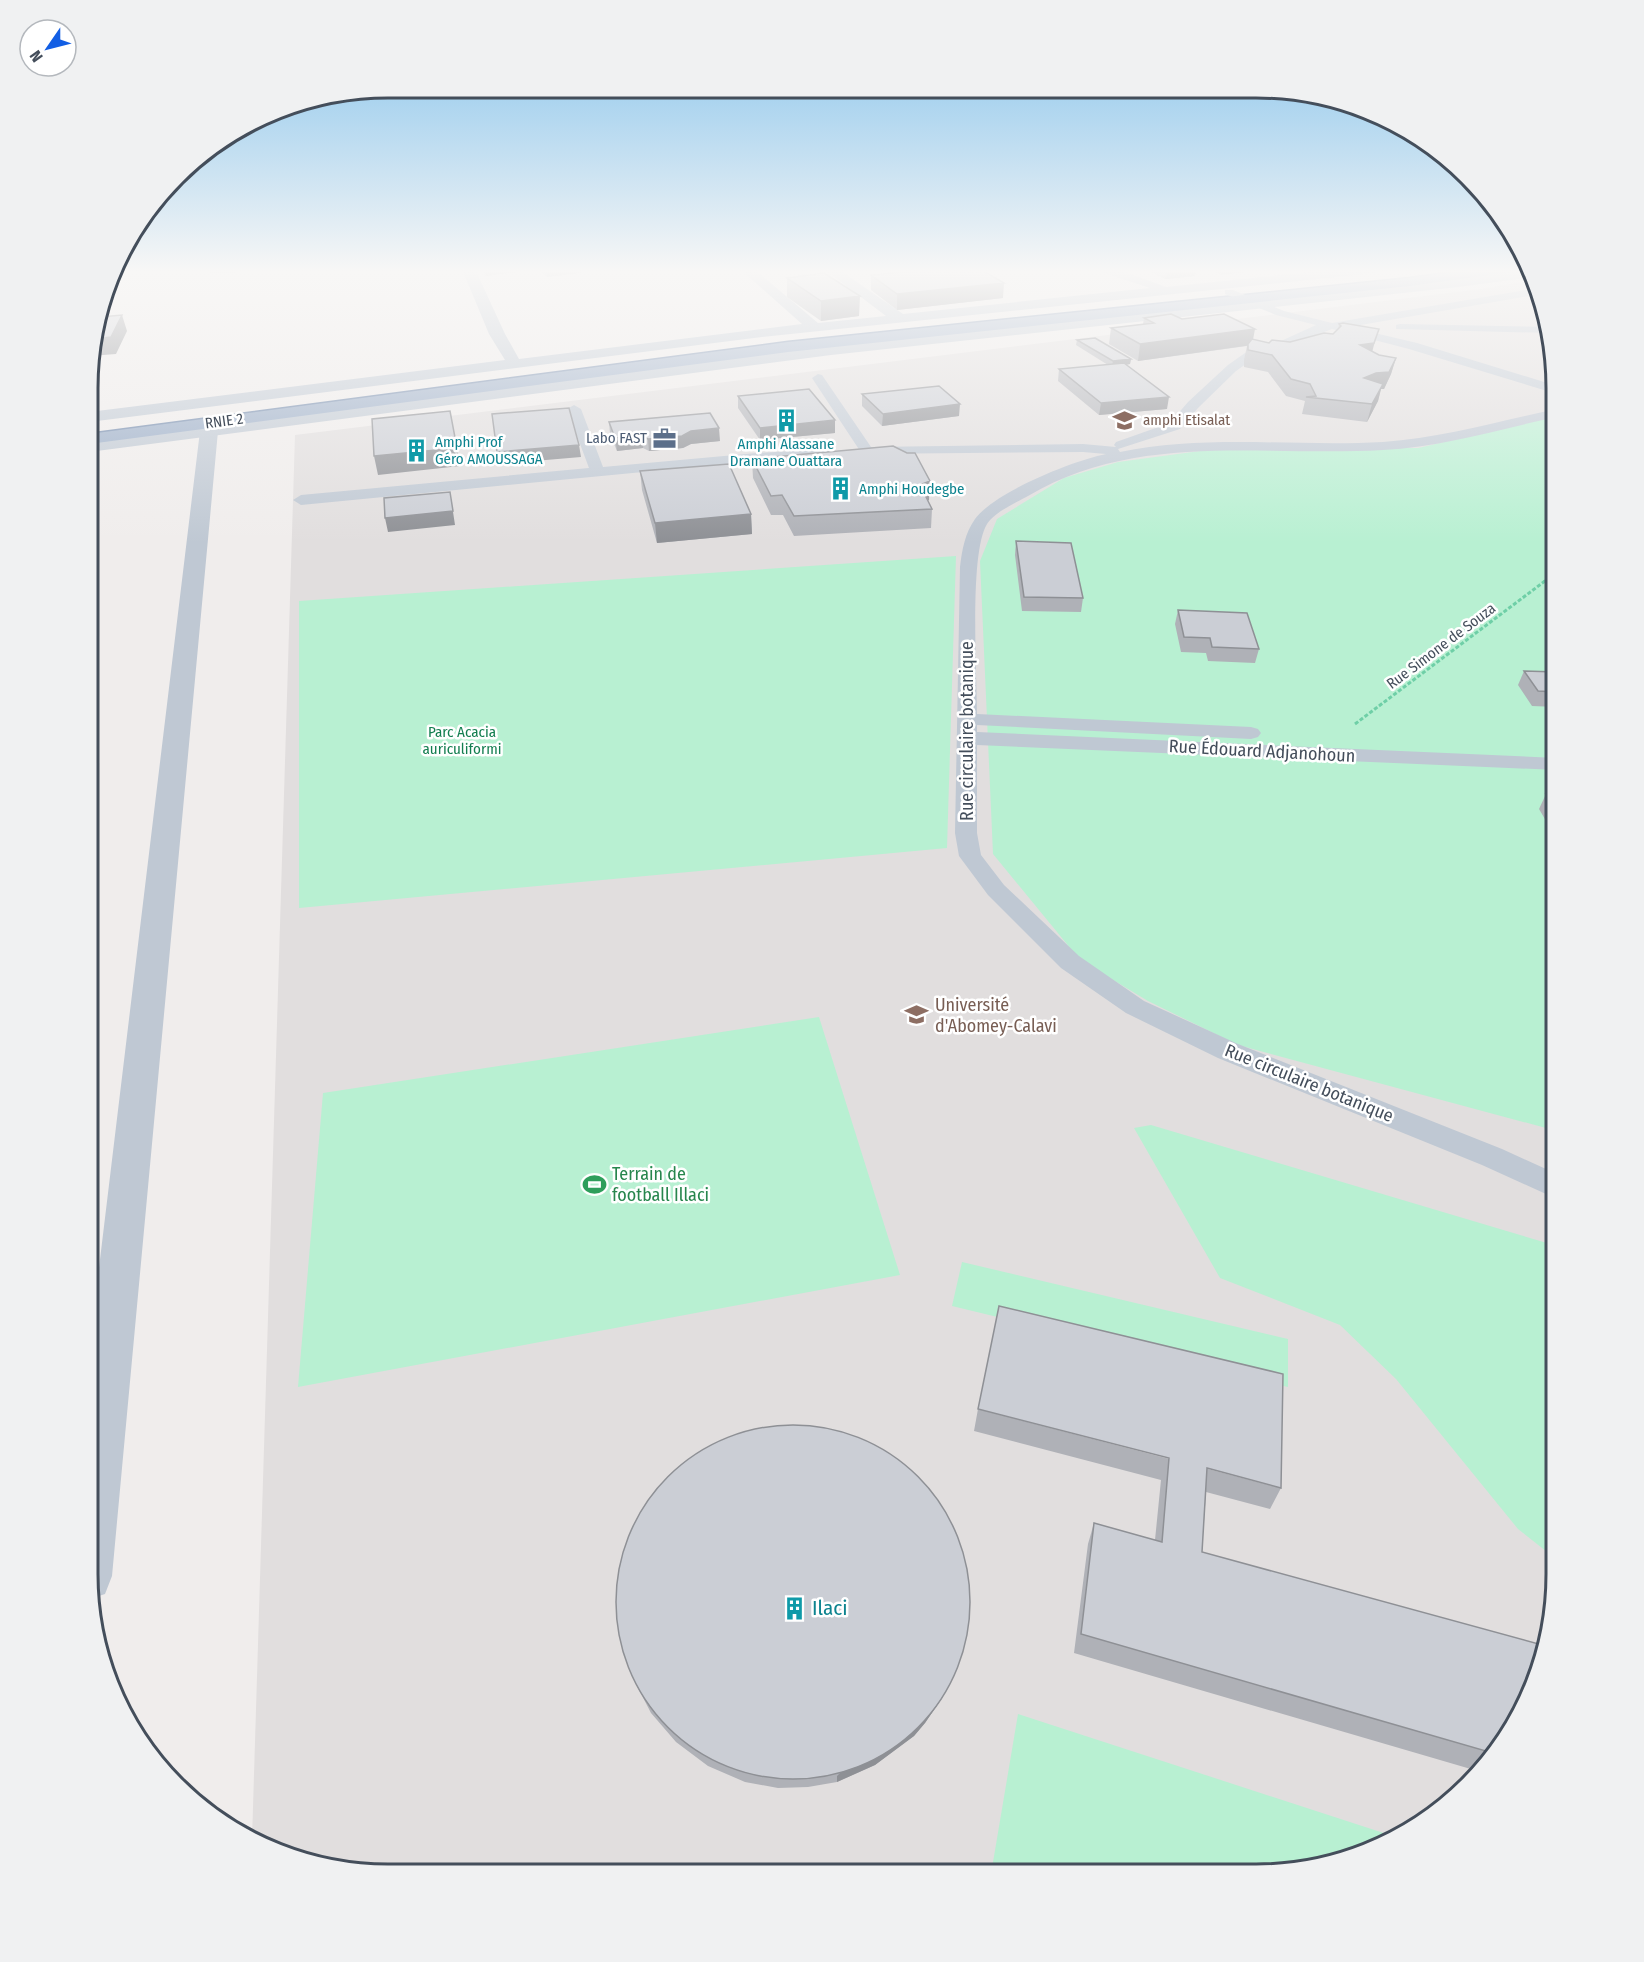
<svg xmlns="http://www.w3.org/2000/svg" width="1644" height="1962" viewBox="0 0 1644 1962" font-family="'Fira Sans Condensed',sans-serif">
	<rect width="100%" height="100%" fill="#f0edec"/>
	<path fill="#e1dede" d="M1534,280L1547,309L1557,387L1556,1595L1541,1672L1507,1741L1469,1787L1407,1835L1335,1865L1276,1874H367L291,1859L252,1840L295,435L1481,289Z"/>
	<path fill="#b8f0d2" d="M1557,416V1131L1238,1045L1148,1001L1080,960L993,854L980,561L997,519L1064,478L1118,462L1230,447L1418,448Z
		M956,556L947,848L299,908V601Z
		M819,1017L900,1275L298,1387L323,1093Z
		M1151,1125L1557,1246L1556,1559L1518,1529L1396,1379L1340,1325L1220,1278L1134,1128Z
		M962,1262L1288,1339V1387L952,1306Z
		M1018,1714L1399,1838L1335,1865L1276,1874H991Z"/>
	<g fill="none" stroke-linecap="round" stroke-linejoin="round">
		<defs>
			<path id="trunk" d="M1476,269H1510L1503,273L1410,286L788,352L89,444V434L788,342L1410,278Z"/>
		</defs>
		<use href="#trunk" stroke="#6d86aa" stroke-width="3"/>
		<path stroke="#6fcfa7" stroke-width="2" stroke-dasharray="3 1.5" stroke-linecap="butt" d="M1543,582L1557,572"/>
		<path stroke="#6fcfa7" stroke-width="3" stroke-dasharray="4 2" stroke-linecap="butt" d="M1355,724L1545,581"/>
		<path fill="#bfc8d3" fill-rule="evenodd" d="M1538,288L1540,294L1349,327L1417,343L1557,386V394L1409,349L1332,329L1253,359L1236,371L1198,408L1180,429L1118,449L1120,452C1206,434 1295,447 1383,442C1442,438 1499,421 1557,409V417C1499,429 1442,447 1383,450C1262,457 1138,431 1028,496C1015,503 995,512 987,524C969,553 977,675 977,714L1251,727L1258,729L1261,733L1258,737L1251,739L977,725V732L1557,758V770L977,745V833L981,855L1004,885L1079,956L1144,1001L1238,1044L1502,1149L1557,1174V1199L1482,1165L1218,1058L1126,1013L1061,968L988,895L959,856L955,833L960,567C962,550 965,533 975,519C995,492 1072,461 1106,454L1083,452L862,454L812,378L818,374L822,375L871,447L1083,444L1116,447L1114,445L1116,442L1170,423L1188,402L1228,365L1245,353L1281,341L1316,325L1276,315L1225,294V290H1233L1284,311L1332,323Z
			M1400,324L1549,327L1550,333L1396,329V325Z
			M574,405L581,409L603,467L757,453L831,449L838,453L831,457L757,461L301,505L293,500L301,495L589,468L567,409Z"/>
		<path fill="#bfc8d3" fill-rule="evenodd" d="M462,269H475L505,334L519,359L802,324L740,269H754L818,323L886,316L824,269H838L903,314L1150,288L1101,272L1100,269H1118L1166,287L1338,269H1381L1374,273L762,337L89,422V412L505,360L489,334Z
			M209,426L215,427L218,431L112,1576L105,1594L90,1599L87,1575V1367L200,431L203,427Z"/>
		<path fill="#bfc8d3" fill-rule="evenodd" d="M1530,269L1533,277L1458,287L831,355L89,452V441C371,404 653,365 936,334C1134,312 1332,296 1530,269Z"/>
		<use href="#trunk" fill="#96aac6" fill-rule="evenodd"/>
	</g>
	<path fill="#afb1b7" d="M479,269H524V271L486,276Z
		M536,269H584V271L580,273L547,277Z
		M1145,269H1196L1195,276L1165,279Z
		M1208,269H1252L1251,271L1221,275Z
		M871,275L1003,298L897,310L871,290Z
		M787,278L859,316L821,321L787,297Z
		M1144,318L1182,319L1253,340L1269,343L1290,342L1333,334L1338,329L1339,324L1372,351L1379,355L1396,358L1391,374L1384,389H1381L1378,401L1367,422L1302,414L1305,401L1286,396L1268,372L1244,367V360L1247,346L1138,361L1109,344L1111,328L1143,324Z
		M1077,340L1131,359L1130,364L1126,365L1167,409L1099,415L1058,381L1059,369L1108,365L1076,345Z
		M862,394L959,416L882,426L862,406Z
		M738,396L835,433L760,440L738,408Z
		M609,422L720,441L691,444L683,448L649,451L643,448L617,451L610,434Z
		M752,459L930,481L928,501L932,509L931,528L794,536L783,515H771L753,478Z
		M640,471L751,514L752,534L657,543L642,490Z
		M1016,541L1083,598L1081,612L1022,611L1015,555Z
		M1178,610L1259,649L1255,663L1208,661L1206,653L1181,652L1175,624Z
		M1524,671L1557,672V707L1532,706L1518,685Z
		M1546,794H1557V836H1555L1539,809Z
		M978,1409L1281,1488L1270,1509L1206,1492L1202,1552L1507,1741L1481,1772L1074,1653L1088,1544L1094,1523L1155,1540L1161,1480L974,1431Z
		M967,1618L958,1662L942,1698L925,1723L914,1736L875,1765L837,1782L808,1787L778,1788L745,1782L708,1766L676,1742L651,1713L636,1684L627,1660Z"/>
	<path fill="#8e9095" d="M210,269H243L242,272L211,273Z
		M500,269H524V271L486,276L485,271Z
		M546,269H584V271L580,273L547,277Z
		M1167,269H1196L1195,276L1165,279Z
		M1222,269H1252L1251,271L1221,275Z
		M1004,283L1003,298L897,310V294Z
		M860,296L859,316L821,321V301Z
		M122,315L127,331L116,354L90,356V348L93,339Z
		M1255,329L1252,345L1138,361L1140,344Z
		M1379,329L1374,345L1370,360L1360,345Z
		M1396,358L1391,374L1384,389H1381L1378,401L1367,422L1372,404L1364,378Z
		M1131,359L1130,364L1112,367L1113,361Z
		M1169,397L1167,409L1099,415L1101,403Z
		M960,404L959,416L882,426L883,414Z
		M450,411L460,466L378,475L374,456Z
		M835,420V433L760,440V428Z
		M719,428L720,441L691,444L683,448L649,451L648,439L691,431Z
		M642,436L643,448L617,451L615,438Z
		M579,445L581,457L499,464L497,452Z
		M930,481L929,500L919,505L920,485Z
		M450,492L455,525L388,532L385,518Z
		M751,514L752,534L657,543L655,523Z
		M959,1656L958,1662L942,1698L925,1723L914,1736L875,1765L837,1782V1776Z"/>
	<path fill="#cbced5" stroke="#8e9095" stroke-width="1.5" d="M483,269H500L485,271Z
		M936,269H980L1004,283L897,294L871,275Z
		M824,273L860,296L821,301L787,278Z
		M1171,314L1182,319L1224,314L1255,329L1140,344L1111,328L1154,323L1144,318Z
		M122,315L111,337L93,339L100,317Z
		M1343,323L1379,329L1374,343L1360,345L1379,355L1396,358L1389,372L1376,373L1364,378L1383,384L1372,404L1306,397L1316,396L1310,384L1291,379L1272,355L1248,350V344L1252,339L1269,343L1272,340L1290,342L1324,333L1333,334L1341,326L1339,324Z
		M1095,338L1131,359L1113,361L1077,340Z
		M1124,363L1169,397L1101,403L1059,369Z
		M939,386L960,404L883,414L862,394Z
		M809,389L835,420L760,428L738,396Z
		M569,408L579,445L497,452L492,414Z
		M450,411L457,448L374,456L372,419Z
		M710,413L719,428L691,431L682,436L648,439L642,436L615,438L609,422Z
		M893,446L907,453H915L930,481L920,485L932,509L794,516L782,495L771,496L752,459Z
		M729,464L751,514L655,523L640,471Z
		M450,492L453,511L385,518L384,498Z
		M1016,541L1071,543L1083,598L1024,597Z
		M1178,610L1247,613L1259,649L1212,647L1210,638L1184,637Z
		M1524,671L1557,672V692L1538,691Z
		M1546,794H1557V810Z
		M999,1306L1283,1374L1281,1488L1207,1468L1202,1552L1546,1646L1541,1672L1507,1741L1496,1754L1081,1634L1094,1523L1162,1542L1169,1458L978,1409Z
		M616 1602a177 177 0 1 1 354 0a177 177 0 1 1-354 0Z"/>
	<linearGradient id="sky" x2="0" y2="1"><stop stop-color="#7fc0eb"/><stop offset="0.5" stop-color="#f8f7f6"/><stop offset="1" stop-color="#f8f7f6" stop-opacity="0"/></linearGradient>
	<rect width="1644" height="543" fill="url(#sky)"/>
	<defs>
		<symbol id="building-bare" viewBox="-9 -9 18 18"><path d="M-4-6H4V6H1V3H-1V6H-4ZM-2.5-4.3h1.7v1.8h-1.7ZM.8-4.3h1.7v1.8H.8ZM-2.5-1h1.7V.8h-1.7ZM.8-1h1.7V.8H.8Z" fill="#0f9aa8" stroke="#fff" stroke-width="2.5" paint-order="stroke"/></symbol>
		<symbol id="university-bare" viewBox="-9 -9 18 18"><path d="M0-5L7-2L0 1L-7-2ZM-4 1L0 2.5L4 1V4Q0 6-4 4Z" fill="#8d6e63" stroke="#fff" stroke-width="2.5" paint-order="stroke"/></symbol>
		<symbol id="office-bare" viewBox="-9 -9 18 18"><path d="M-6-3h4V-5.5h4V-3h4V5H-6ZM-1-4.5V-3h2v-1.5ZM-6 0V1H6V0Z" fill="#5c6f8a" stroke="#fff" stroke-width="2.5" paint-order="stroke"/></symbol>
		<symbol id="stadium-bare" viewBox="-9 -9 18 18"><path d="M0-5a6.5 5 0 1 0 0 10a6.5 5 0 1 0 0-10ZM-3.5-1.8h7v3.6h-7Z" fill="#2e9e5b" stroke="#fff" stroke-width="2.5" paint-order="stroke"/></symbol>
	</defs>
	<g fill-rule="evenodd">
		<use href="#building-bare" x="770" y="404" width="33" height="33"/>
		<use href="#university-bare" x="1108" y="404" width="33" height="33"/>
		<use href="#office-bare" x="648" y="422" width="33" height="33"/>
		<use href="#building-bare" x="400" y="434" width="33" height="33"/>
		<use href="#building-bare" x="824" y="472" width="33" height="33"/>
		<use href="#university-bare" x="900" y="998" width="33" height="33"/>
		<use href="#stadium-bare" x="578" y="1168" width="33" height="33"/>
		<use href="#building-bare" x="778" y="1592" width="33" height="33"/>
	</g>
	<g text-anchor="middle" stroke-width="5" stroke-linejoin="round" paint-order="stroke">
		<g font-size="15" fill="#785e54" stroke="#fff" text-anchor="start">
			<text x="1143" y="425">amphi Etisalat</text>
		</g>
		<g font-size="15" fill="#444e5b" stroke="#fff">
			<text transform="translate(224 421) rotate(-8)" y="5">RNIE 2</text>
			<text transform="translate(1441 646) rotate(-37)" y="5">Rue Simone de Souza</text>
		</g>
		<g font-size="15" fill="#4e5e75" stroke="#fff" text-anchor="end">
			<text x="647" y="443">Labo FAST</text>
		</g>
		<g font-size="15" fill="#0d838f" stroke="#fff" text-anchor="start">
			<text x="435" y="447">Amphi Prof<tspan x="435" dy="17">Géro AMOUSSAGA</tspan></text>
			<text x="786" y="449" text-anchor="middle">Amphi Alassane<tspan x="786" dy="17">Dramane Ouattara</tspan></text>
			<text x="859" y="494">Amphi Houdegbe</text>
		</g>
		<g font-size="15" fill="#137e50" stroke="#fff">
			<text x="462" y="737">Parc Acacia<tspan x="462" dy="17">auriculiformi</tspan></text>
		</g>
		<g font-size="18" fill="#444e5b" stroke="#fff">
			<text transform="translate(967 731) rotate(-90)" y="6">Rue circulaire botanique</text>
			<text transform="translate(1262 751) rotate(3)" y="6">Rue Édouard Adjanohoun</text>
			<text transform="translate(1309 1083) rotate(22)" y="6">Rue circulaire botanique</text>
		</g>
		<g font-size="18" fill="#785e54" stroke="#fff" text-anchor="start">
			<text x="935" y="1011">Université<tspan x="935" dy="21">d'Abomey-Calavi</tspan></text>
		</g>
		<g font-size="18" fill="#27864d" stroke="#fff" text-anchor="start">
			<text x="612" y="1180">Terrain de<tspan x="612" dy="21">football Illaci</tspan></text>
		</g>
		<g font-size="21" fill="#0d838f" stroke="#fff" text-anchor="start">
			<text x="812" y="1615">Ilaci</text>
		</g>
	</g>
	<path d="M0 0H1644V1962H0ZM388 98H1256A290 290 0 0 1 1546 388V1574A290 290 0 0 1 1256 1864H388A290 290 0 0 1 98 1574V388A290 290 0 0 1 388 98Z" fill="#f0f1f2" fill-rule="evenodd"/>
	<path fill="none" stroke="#444e5b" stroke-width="3" d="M388 98H1256A290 290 0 0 1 1546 388V1574A290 290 0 0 1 1256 1864H388A290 290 0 0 1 98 1574V388A290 290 0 0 1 388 98Z"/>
	<g transform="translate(48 48) rotate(235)"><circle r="28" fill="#ffffff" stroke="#b4b8bd" stroke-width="1.5"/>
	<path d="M0-4.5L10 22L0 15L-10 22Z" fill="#125ee4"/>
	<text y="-9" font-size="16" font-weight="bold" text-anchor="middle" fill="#444e5b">N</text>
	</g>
</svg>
